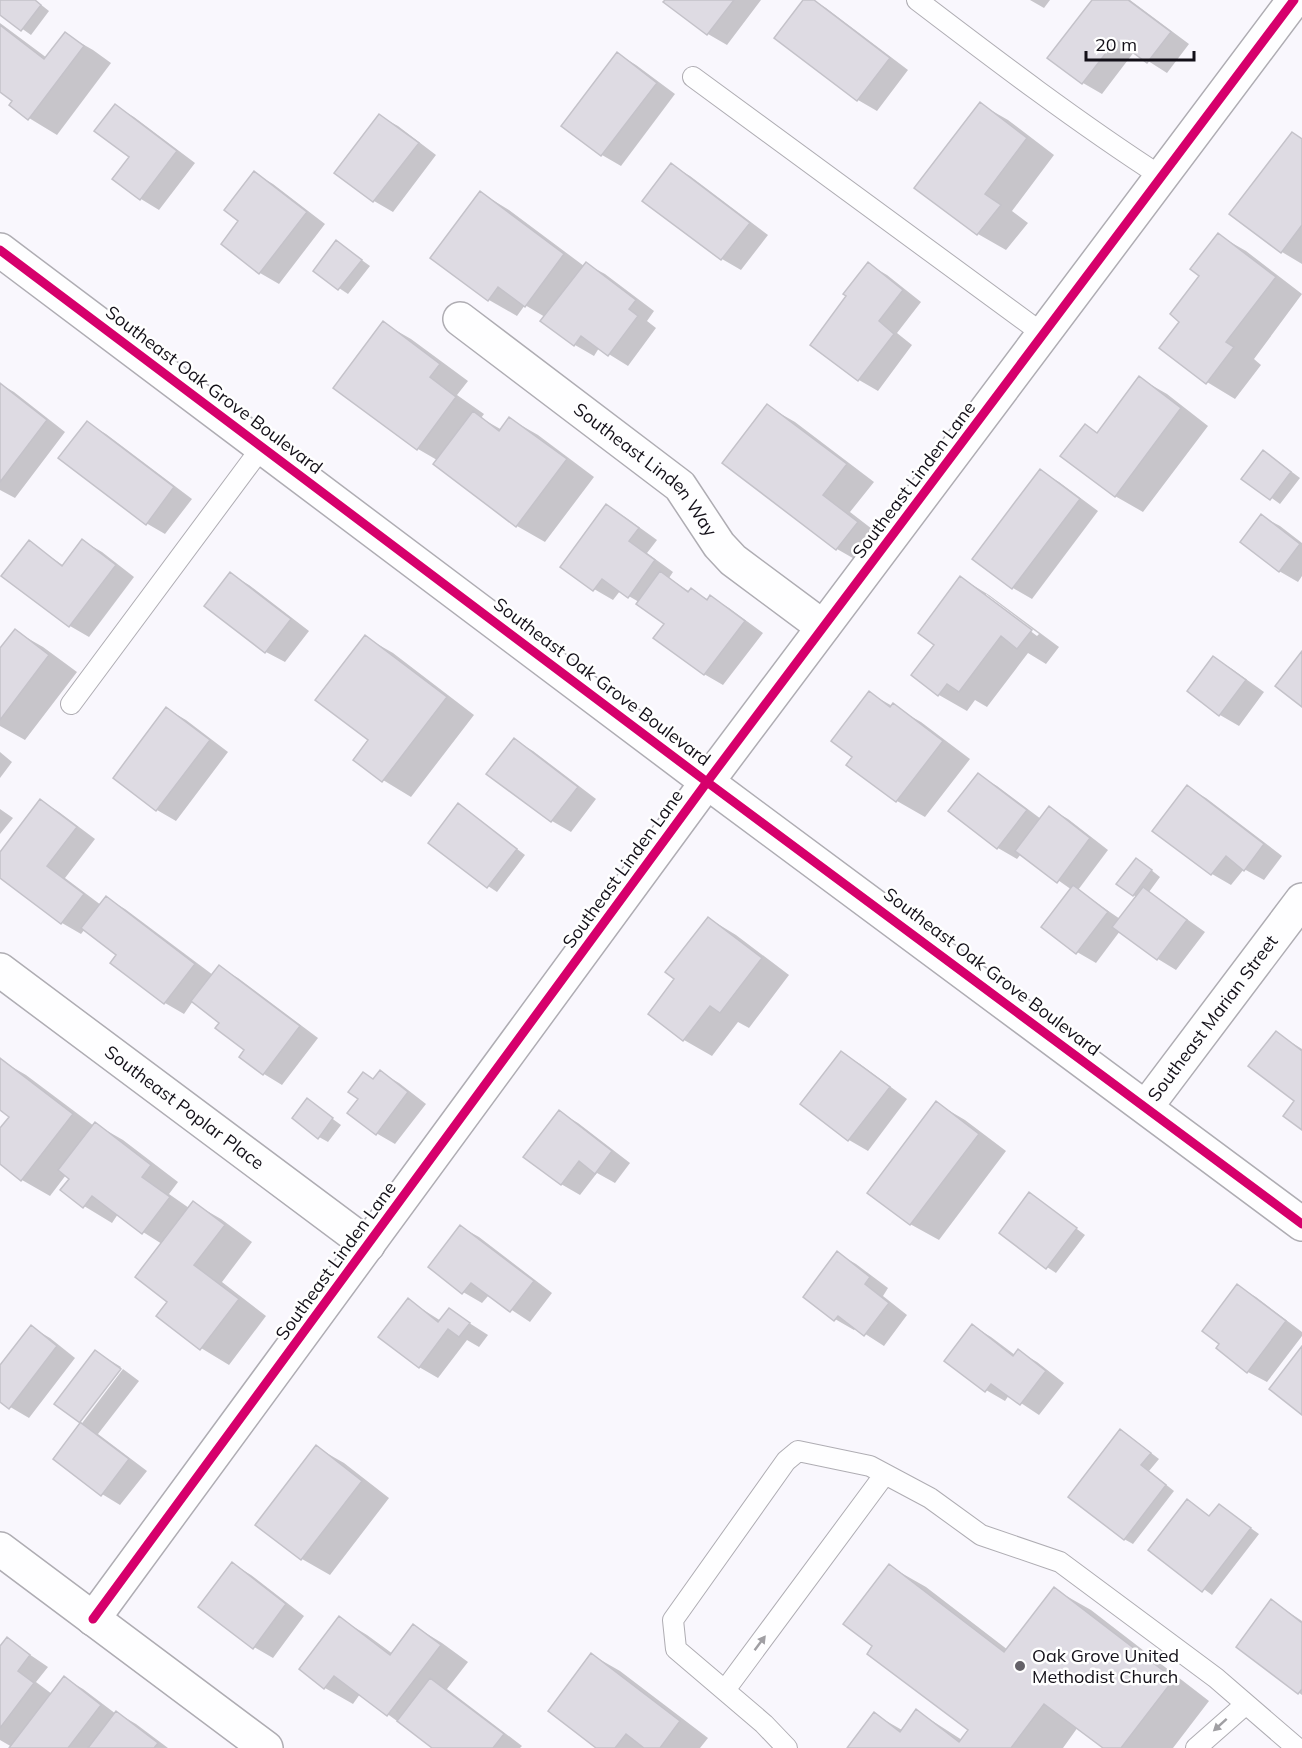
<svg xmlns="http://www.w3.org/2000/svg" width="1302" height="1748" viewBox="0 0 1302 1748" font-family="Mulish,sans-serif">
	<rect width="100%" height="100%" fill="#f9f7fd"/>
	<path fill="#0003" fill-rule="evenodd" d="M0,0H35L49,11L31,35L0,13Z
		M667,0H761L727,45L708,34L665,2Z
		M805,0H813L826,8L908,70L877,111L858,100Z
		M1030,0H1050L1044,8Z
		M1094,0H1130L1189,44L1167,73L1134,52L1102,94L1083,83L1050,58Z
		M0,23L47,58L65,34L93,50L111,63L57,135L29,118L14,101L0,91Z
		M618,54L636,65L675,94L621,166L602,155Z
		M980,104L1008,120L1054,155L1012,211L1028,223L1006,250L978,234L916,187Z
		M115,106L134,117L195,163L159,210L141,199Z
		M379,116L398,126L436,155L393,212L374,201L336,172Z
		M1302,139V264L1282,252L1231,214Z
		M671,165L690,176L768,235L741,270L722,259L644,200Z
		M254,173L273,184L325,224L279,284L260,273L223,244L240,221Z
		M481,193L509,210L584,266L586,264L605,274L654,311L647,321L656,328L628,366L599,348L594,356L575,345L545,317L525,305L517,316L489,300L432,258Z
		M1218,235L1246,251L1302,294L1254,359L1261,365L1235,399L1207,382L1201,276Z
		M345,248L370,266L348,294L339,288Z
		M868,264L887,275L921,302L897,333L912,345L878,391L859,380L812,345L848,296Z
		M383,323L411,339L468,381L457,395L484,414L481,418L502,430L510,419L538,435L594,477L545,542L517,526L435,463L437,460L418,449L335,387Z
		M1139,378L1167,394L1208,426L1143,512L1115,496L1085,426L1098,433Z
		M0,384L14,392L65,432L15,498L0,490Z
		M767,406L795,422L874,482L850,512L885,539L865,565L837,549Z
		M87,423L106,434L192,499L165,534L146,523Z
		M1272,457L1300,478L1280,504L1244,478Z
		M1040,471L1059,482L1098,511L1032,599L1013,588Z
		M606,506L625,517L657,540L647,553L673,572L669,578L690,592L691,590L709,600L710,597L729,608L763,633L723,685L704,674L666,624L639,602L620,591L613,600L594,589Z
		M1261,516L1280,526L1302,543V576L1298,582L1279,571Z
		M83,541L102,552L134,577L89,637L70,626L29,542L64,566Z
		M230,574L249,585L309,631L285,662L266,652Z
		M961,578L989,595L1059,647L1046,664L1028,653L987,707L975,700L967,711L939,695L913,675L936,645ZM986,594L1039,634L1037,636L986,597Z
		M15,631L43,647L77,672L25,740L0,726V650Z
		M365,637L393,653L474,715L411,797L383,780L370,739Z
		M1214,658L1232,669L1264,692L1239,726L1220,715L1189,691Z
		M869,693L921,722L970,759L925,817L897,801L848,764L854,757Z
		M167,709L186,720L228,752L176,821L157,810L115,777Z
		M514,740L533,751L596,799L571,832L552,821L488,773Z
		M0,752L12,762L0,778Z
		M978,775L997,786L1041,819L1049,808L1068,819L1108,850L1078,890L1120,919L1137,897L1133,895L1145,865L1160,877L1149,892L1205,932L1176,970L1158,959L1120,931L1096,963L1077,952L1072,890L1021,854L1017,859L998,848L950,811Z
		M1187,787L1206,798L1282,856L1264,880L1244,869L1231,885L1212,874L1154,830Z
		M41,801L59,812L95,839L65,878L101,905L106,898L125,909L213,975L219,967L238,978L318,1038L282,1085L264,1074L246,1050L221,1022L193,1001L184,1014L165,1003L112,962L118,954L85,929L81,934L62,923L0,876V854Z
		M0,809L13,818L0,834Z
		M467,811L525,855L497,892L488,886Z
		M708,918L736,935L789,975L749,1028L738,1022L712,1056L684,1040L650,1014L677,978Z
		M1276,1033L1302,1049V1128L1296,1101Z
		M841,1053L860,1064L907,1099L868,1151L849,1140L802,1104Z
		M0,1060L26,1075L94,1126L95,1124L123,1140L178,1182L169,1194L189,1208L193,1203L221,1219L252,1242L222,1282L266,1316L229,1365L201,1348L169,1301L162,1244L143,1232L118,1214L112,1223L84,1206L71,1178L66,1175L50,1196L22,1180L0,1163V1130L11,1116L0,1108Z
		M380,1072L399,1083L426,1104L395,1144L376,1133Z
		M307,1100L341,1125L328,1142L319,1137Z
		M936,1103L965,1120L1006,1151L939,1240L910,1224Z
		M559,1112L578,1123L630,1163L615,1183L597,1173L580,1195L561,1184Z
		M1038,1200L1085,1235L1056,1273L1047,1267Z
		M461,1227L479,1237L552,1293L530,1322L489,1295L482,1303L463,1292Z
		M837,1253L856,1264L888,1288L883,1296L907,1315L884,1346L856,1328L854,1330L835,1319Z
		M1237,1286L1256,1297L1302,1332V1336L1267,1382L1248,1372L1221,1343Z
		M408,1300L441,1321L449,1310L488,1335L479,1347L467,1340L438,1378L419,1367Z
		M973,1326L991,1337L1015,1355L1018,1351L1037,1362L1064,1383L1039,1415L1009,1395L1005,1401L986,1390Z
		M31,1327L50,1338L75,1358L29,1418L0,1401V1365Z
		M96,1352L121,1367L79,1421Z
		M123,1369L139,1381L98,1434L147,1471L120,1505L102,1494L55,1459Z
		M1129,1436L1159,1459L1149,1471L1174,1491L1133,1544L1124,1539Z
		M316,1447L344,1463L389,1498L330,1575L302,1559L257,1525Z
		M1220,1506L1259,1534L1212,1595L1150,1550L1211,1517Z
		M233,1564L251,1575L304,1616L273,1658L254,1647Z
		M889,1566L926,1587L1008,1650L1054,1589L1091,1610L1209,1701L1173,1748H1105L1078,1727L1063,1748H848L874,1714L902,1730L917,1711L962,1740L970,1730L874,1646Z
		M1272,1601L1302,1621V1695L1238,1646Z
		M339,1618L367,1635L393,1654L414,1626L442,1643L468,1662L447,1689L522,1746L520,1748H434L360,1694L353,1704L325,1688Z
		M7,1639L48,1667L36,1682L52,1694L64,1678L83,1689L116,1714L117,1713L136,1724L168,1748H11L12,1747L0,1740V1649Z
		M592,1655L620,1671L708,1738L700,1748H599Z"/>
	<path fill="#dedbe3" stroke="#c4c2c9" stroke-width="1.5" d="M0,0H35L41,5L21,31L0,15Z
		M665,0H734L707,35L663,2Z
		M803,0H814L890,58L857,101L774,38Z
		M1092,0H1128L1171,32L1147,63L1116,40L1082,84L1047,58Z
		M0,25L44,59L65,32L84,46L28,120L9,105L12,101L0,92Z
		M617,52L657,83L601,156L561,126Z
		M980,102L1027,138L985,194L1001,205L977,235L914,188Z
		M115,104L177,151L140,200L112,179L129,157L94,131Z
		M379,114L419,143L373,202L334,173Z
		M1292,132L1302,139V225L1281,253L1229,214Z
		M671,163L750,223L721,260L642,201Z
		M254,171L307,212L259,274L221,244L238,221L224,210Z
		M480,191L564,254L525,307L498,287L488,301L430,258Z
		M1218,233L1276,277L1226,342L1234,347L1206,384L1159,348L1179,322L1170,314L1199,276L1190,269Z
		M336,240L362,260L338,290L313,271Z
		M586,262L636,300L629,309L638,316L608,356L581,336L574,346L540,321Z
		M868,262L903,290L879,321L894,334L858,381L810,345L846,296L843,294Z
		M383,321L440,364L430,377L456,397L417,450L333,388Z
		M1139,376L1181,408L1115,497L1060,456L1085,424L1097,433Z
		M0,383L47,420L0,482Z
		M767,404L847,464L823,495L858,522L836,550L722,463Z
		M473,411L499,431L509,417L567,459L516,527L433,464Z
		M87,421L174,487L146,525L58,458Z
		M1263,450L1291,472L1270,500L1241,479Z
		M1040,469L1080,499L1012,589L972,559Z
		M606,504L639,528L629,541L655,560L628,598L602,579L593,591L560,567Z
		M1261,514L1300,544L1279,572L1240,542Z
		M82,539L116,565L69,627L1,576L29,540L62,566Z
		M660,571L688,592L691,588L707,600L710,595L745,621L704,675L653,638L664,624L636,604Z
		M230,572L291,619L265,653L204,606Z
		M960,576L1032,630L1017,649L1001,636L959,692L947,684L938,696L911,675L934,645L918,633Z
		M15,629L49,655L0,720V648Z
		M365,635L447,697L382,782L353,760L368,740L315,700Z
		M1302,651V707L1275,686Z
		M1213,656L1246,680L1219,716L1187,691Z
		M869,691L890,707L893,703L943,741L896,802L846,765L852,757L831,741Z
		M166,707L210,740L156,811L113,778Z
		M514,738L578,787L551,822L486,774Z
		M978,773L1027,810L997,849L948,811Z
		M1187,785L1264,844L1244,871L1226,856L1211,875L1152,831Z
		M40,799L77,827L47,866L84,894L61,924L0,878V852Z
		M458,803L517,849L487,888L428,843Z
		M1049,806L1090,838L1057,883L1015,851Z
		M1136,858L1152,870L1133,896L1116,884Z
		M1073,885L1108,912L1076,954L1041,927Z
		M1143,887L1187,920L1157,960L1112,927Z
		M106,896L195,964L164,1004L110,963L116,955L81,928Z
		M708,917L762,958L720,1013L710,1006L683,1041L648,1014L674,979L665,972Z
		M219,965L300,1026L263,1075L239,1057L244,1050L215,1028L219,1023L191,1001Z
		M1276,1031L1302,1051V1130L1283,1116L1294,1101L1248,1066Z
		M841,1051L890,1087L848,1141L800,1104Z
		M0,1058L73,1114L21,1181L0,1164V1128L9,1117L0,1110Z
		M380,1070L408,1092L376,1135L347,1113L358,1099L348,1092L363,1072L373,1079Z
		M307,1098L333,1118L318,1139L292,1118Z
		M936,1101L979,1134L910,1225L867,1193Z
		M559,1110L612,1151L595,1174L579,1161L561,1185L523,1157Z
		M95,1122L151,1165L142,1177L170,1197L142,1234L92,1196L83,1208L60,1190L69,1179L58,1170Z
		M1029,1192L1077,1228L1046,1269L999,1233Z
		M193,1201L225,1225L194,1265L239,1299L200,1350L156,1316L167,1302L135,1277Z
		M460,1225L534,1281L510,1312L471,1283L462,1294L428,1267Z
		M837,1251L870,1277L865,1284L889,1303L864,1336L838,1316L834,1321L803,1297Z
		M1237,1284L1286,1321L1247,1373L1216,1348L1219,1344L1202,1331Z
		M408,1298L438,1322L449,1308L470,1323L459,1337L448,1329L419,1368L378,1337Z
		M972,1324L1013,1356L1018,1349L1046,1371L1020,1405L991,1384L985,1392L944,1361Z
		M31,1325L57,1346L9,1409L0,1402V1365Z
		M1302,1346V1415L1269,1389Z
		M95,1350L121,1369L80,1422L129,1459L101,1496L53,1459L80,1423L54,1404Z
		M1120,1429L1151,1453L1141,1465L1166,1485L1124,1540L1068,1497Z
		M316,1445L362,1481L301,1560L255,1525Z
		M1187,1499L1209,1516L1219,1504L1251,1528L1202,1592L1148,1550Z
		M232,1562L286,1604L253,1649L198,1607Z
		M889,1564L1004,1652L1054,1587L1174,1679L1121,1748H1103L1044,1704L1011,1748H847L874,1712L900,1732L916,1709L959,1742L968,1730L867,1654L872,1646L843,1624Z
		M1271,1599L1302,1623V1689L1298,1694L1236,1647Z
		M339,1616L390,1655L413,1624L441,1645L387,1716L334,1676L324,1689L299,1669Z
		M7,1637L30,1655L18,1671L34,1683L0,1728V1646Z
		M591,1653L680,1721L660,1748H644L626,1734L615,1748H596L548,1711Z
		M64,1676L101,1705L68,1748H9Z
		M430,1678L504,1734L493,1748H432L397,1721Z
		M116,1711L158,1743L154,1748H88Z"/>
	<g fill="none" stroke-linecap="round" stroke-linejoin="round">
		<defs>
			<path id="lane" d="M917,0C997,61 1077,122 1162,177
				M693,77L1043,334
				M71,704L262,447
				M725,1690L885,1474
				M787,1748L764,1724L676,1649L673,1620L786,1461L798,1451L870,1466L930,1498L981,1535L1060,1562L1216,1678L1297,1748
				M1196,1748L1246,1704"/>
			<g id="street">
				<path id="s1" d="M460,319L680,486L719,545L733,560L823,627"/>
				<path id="s2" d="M0,970L368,1245"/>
				<path id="s3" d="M1146,1107L1302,900"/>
				<path d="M0,1549L266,1748"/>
				<path d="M93,1619L707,782L1294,0"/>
			</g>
			<path id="secondary" d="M0,250L707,782L1302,1224"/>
		</defs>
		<use href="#lane" stroke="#afadb3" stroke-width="22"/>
		<use href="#street" stroke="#afadb3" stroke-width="36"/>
		<use href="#secondary" stroke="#afadb3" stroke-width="36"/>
		<use href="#lane" stroke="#fefeff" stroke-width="20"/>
		<use href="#street" stroke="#fefeff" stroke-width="33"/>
		<use href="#secondary" stroke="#fefeff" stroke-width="33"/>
		<defs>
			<path id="cycleway" d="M0,250L707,782L1302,1224
				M93,1619L707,782L1294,0"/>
		</defs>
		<use href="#cycleway" stroke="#fff" stroke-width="13"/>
		<use href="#cycleway" stroke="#d6006c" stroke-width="9"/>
	</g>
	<defs><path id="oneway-solid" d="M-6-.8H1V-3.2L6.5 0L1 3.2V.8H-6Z" transform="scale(1.5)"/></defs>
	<g fill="#a09fa3">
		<use href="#oneway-solid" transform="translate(760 1643) rotate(-53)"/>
		<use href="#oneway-solid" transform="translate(1220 1725) rotate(138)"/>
	</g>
	<circle fill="#646168" stroke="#fff" stroke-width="2" cx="1020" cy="1666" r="6"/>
	<g text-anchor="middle" stroke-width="5" stroke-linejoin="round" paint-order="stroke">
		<g font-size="18" fill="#131018" stroke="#fff">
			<text transform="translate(214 390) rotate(37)" y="6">Southeast Oak Grove Boulevard</text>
			<text dy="6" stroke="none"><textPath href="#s1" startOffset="240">Southeast Linden Way</textPath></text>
			<text transform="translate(914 480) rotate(-53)" y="6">Southeast Linden Lane</text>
			<text transform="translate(602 682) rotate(37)" y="6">Southeast Oak Grove Boulevard</text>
			<text transform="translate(623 869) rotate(-54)" y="6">Southeast Linden Lane</text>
			<text transform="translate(992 972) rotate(37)" y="6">Southeast Oak Grove Boulevard</text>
			<text dy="6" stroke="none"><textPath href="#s3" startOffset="111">Southeast Marian Street</textPath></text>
			<text dy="6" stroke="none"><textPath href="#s2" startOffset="230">Southeast Poplar Place</textPath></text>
			<text transform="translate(336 1261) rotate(-54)" y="6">Southeast Linden Lane</text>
		</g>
		<g font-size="18" fill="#131018" stroke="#fff" text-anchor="start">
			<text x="1032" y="1662">Oak Grove United<tspan x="1032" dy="21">Methodist Church</tspan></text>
		</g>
	</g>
	<path d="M1086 51v9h108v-9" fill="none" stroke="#131018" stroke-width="3"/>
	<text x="1095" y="51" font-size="18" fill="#131018" stroke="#ffffff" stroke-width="4.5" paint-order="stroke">20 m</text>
</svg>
